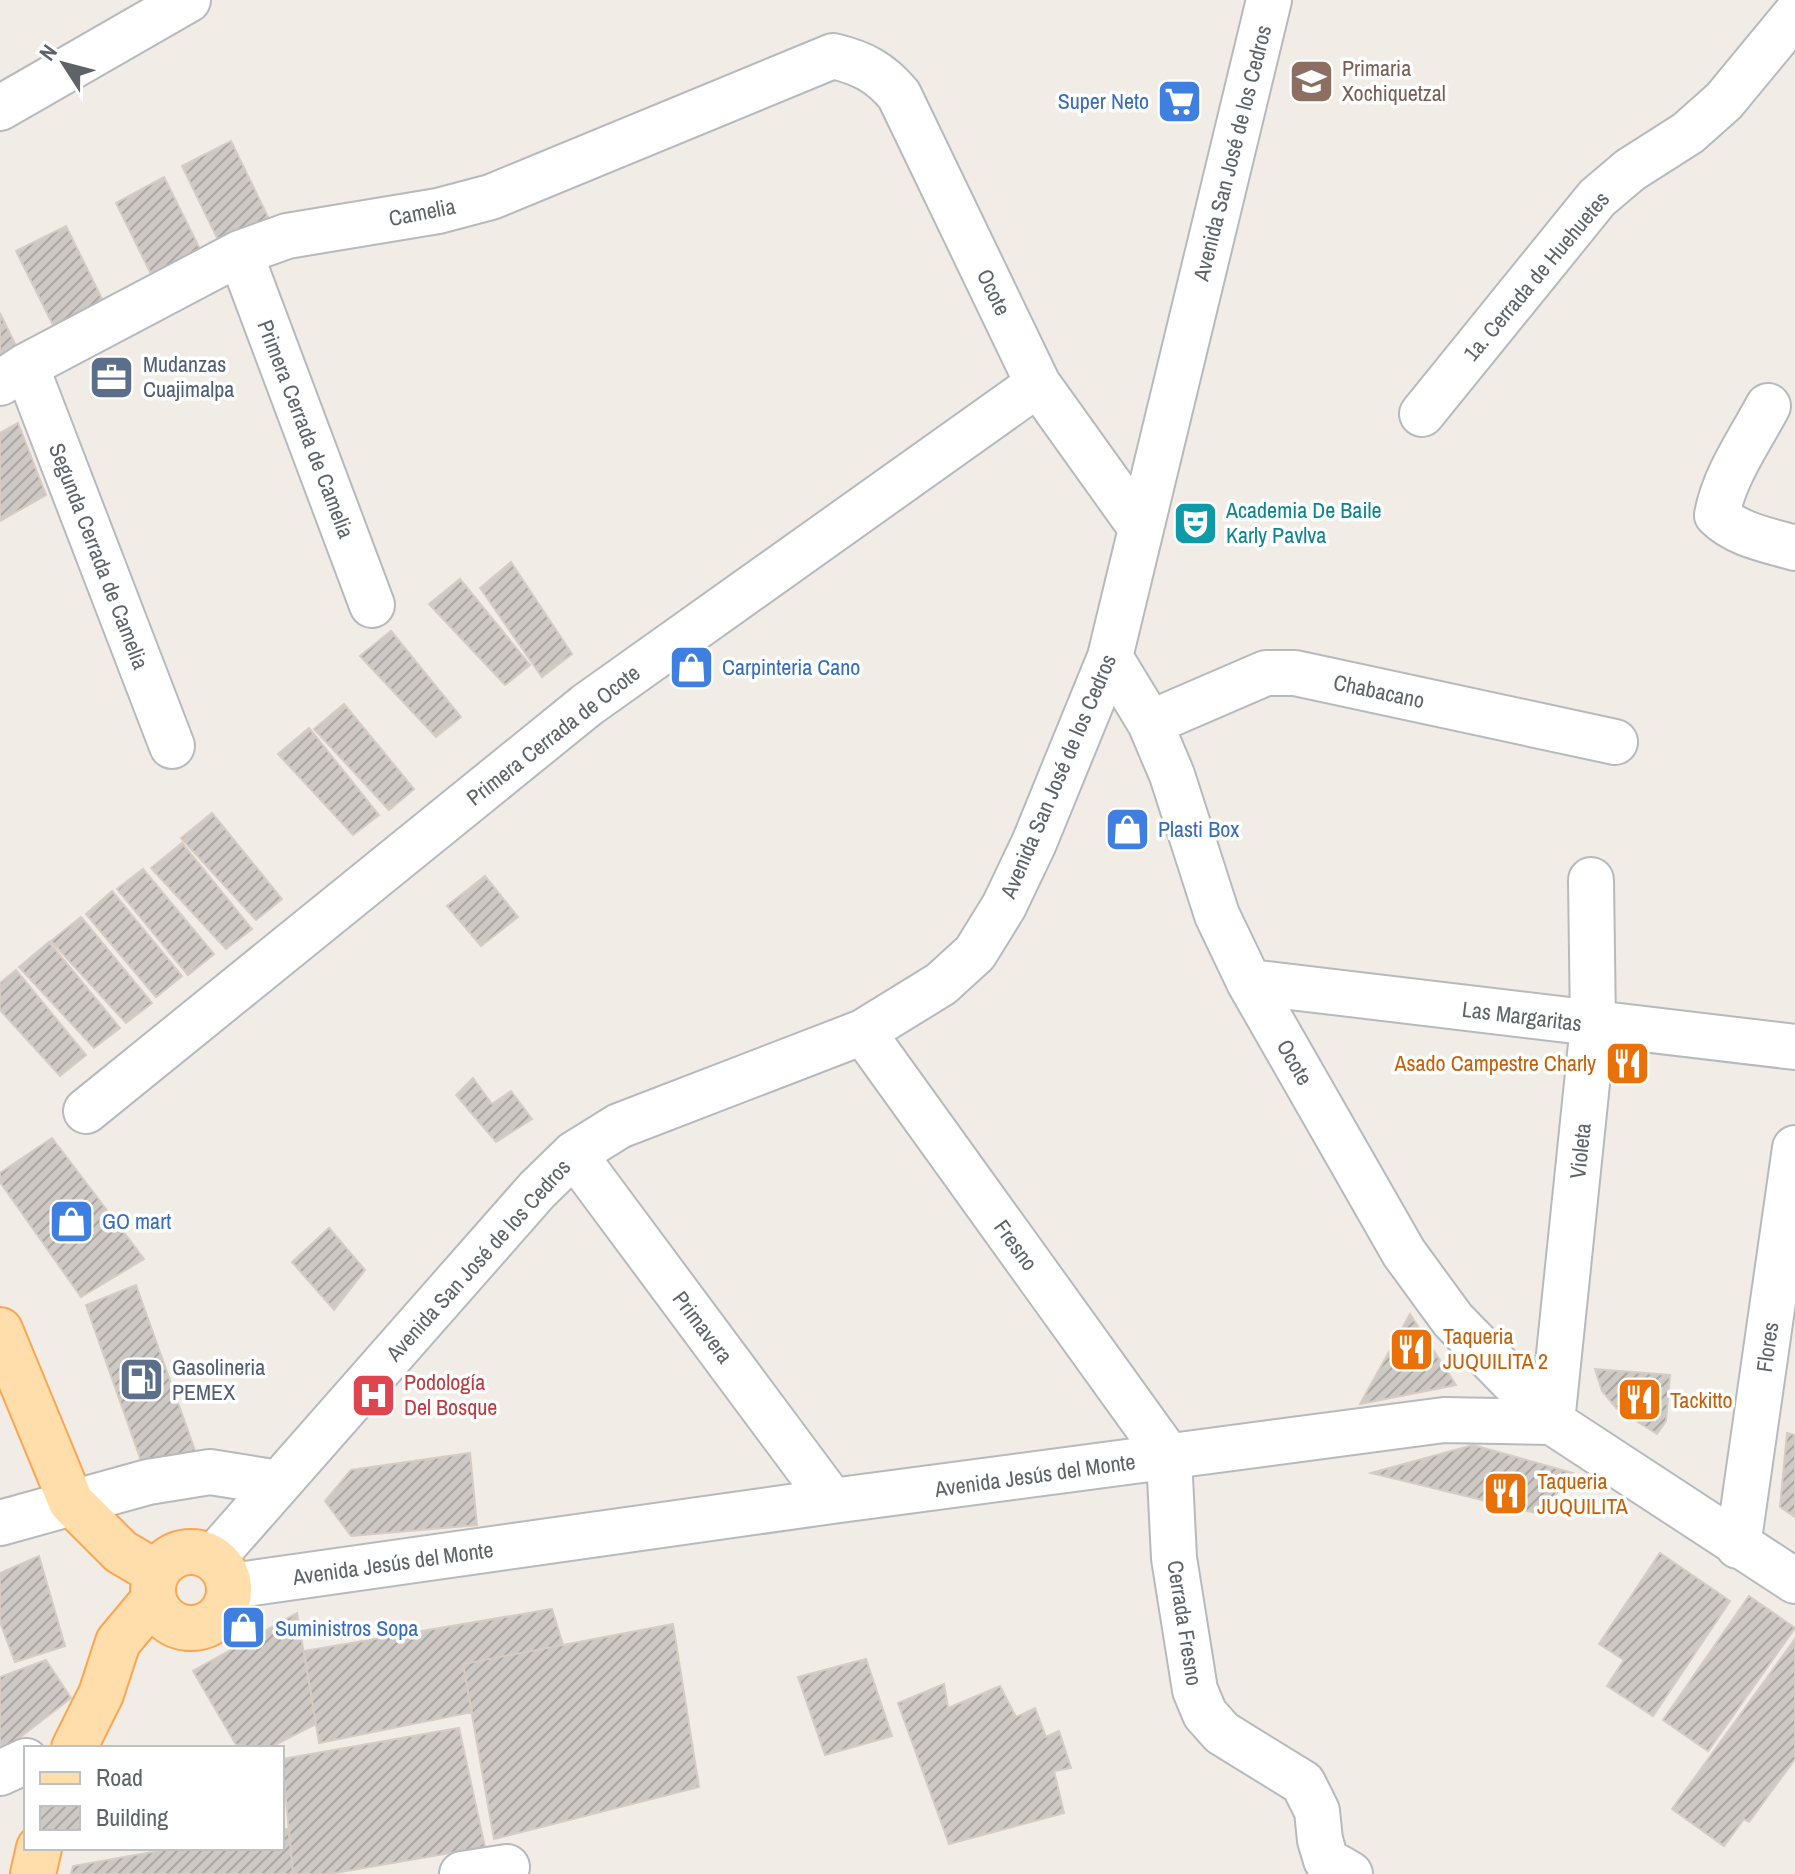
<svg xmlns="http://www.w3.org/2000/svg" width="1795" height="1874" viewBox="0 0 1795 1874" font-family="'Archivo Narrow',sans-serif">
	<defs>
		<pattern id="building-hatch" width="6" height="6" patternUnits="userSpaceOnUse" patternTransform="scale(2)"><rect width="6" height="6" fill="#cec9c4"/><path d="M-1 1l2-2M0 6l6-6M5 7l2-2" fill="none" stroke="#aaa7a3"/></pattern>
	</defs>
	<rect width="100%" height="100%" fill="#f1ece5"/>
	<path fill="url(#building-hatch)" stroke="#d6ccc3" stroke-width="2" d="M231,141L270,221L220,244L182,166Z
		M164,177L204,257L154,280L116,203Z
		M66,226L105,305L55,329L16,251Z
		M0,313L19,352L0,361Z
		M18,423L46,495L0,521V433Z
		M511,562L572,654L542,677L480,588Z
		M460,579L530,665L505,685L429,604Z
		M391,631L461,717L436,737L360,656Z
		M344,704L414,789L389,810L314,729Z
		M309,728L379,815L353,835L278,754Z
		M212,813L282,899L256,920L181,838Z
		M182,843L252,929L226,949L151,868Z
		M143,869L214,954L188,975L117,889Z
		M485,876L518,917L481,946L447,906Z
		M112,891L182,976L156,997L86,914Z
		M81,917L152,1003L126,1023L51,941Z
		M49,942L120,1028L94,1048L19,967Z
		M16,970L86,1055L60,1076L0,1010V983Z
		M473,1078L492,1104L511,1091L532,1119L496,1142L456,1095Z
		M52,1138L144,1259L81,1297L0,1182V1173Z
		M329,1228L365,1270L334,1310L292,1262Z
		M136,1285L197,1456L145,1472L86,1305Z
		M1410,1314L1456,1385L1360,1404Z
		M1595,1369L1670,1375L1666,1421L1657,1434L1617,1409L1602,1391Z
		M1787,1433L1795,1435V1517L1780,1507Z
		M1473,1445L1573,1473L1540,1514L1371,1473Z
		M470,1453L477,1525L351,1536L325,1501L351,1470Z
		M1660,1553L1730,1601L1653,1716L1607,1686L1624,1660L1599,1644Z
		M39,1556L65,1646L15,1662L0,1622V1573Z
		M1749,1596L1795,1628L1708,1751L1663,1720Z
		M552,1609L563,1645L463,1664L472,1712L319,1743L304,1651Z
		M297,1613L316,1724L269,1748H238L193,1671Z
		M673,1624L699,1787L494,1839L463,1664Z
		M1795,1639V1759L1749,1822L1744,1819L1724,1846L1672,1809Z
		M866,1659L892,1736L825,1755L798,1677Z
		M46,1660L71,1698L5,1749L0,1744V1677Z
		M944,1684L948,1708L1000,1686L1016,1717L1035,1708L1046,1737L1059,1731L1071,1768L1054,1771L1064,1813L949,1844L898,1703Z
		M459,1728L485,1847L329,1874H293L282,1759Z
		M289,1828L293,1874H71L73,1866L175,1848H282V1829Z"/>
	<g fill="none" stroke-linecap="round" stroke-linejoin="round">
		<defs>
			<path id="minor" d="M0,108L188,0
				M240,253L372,605
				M26,366L172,746
				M0,383L26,366L240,253L287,236L438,211L491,197L833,56C862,63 880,72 899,95L1038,384L1141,528
				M1768,406C1750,440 1724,476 1717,515C1737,535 1768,540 1795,548
				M1422,414L1597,198L1630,170L1688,133L1724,101L1795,15
				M1110,657L1150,723L1172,775L1217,915L1249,982L1404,1253L1453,1320L1552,1422
				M1150,723L1266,673H1295L1615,742
				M1249,982L1795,1047
				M863,1032L1169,1457L1174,1558L1195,1690L1205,1714L1222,1733L1303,1783L1317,1811L1320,1840L1326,1860L1350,1874
				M86,1111L587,705L1038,384
				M574,1154L832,1501
				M1552,1422L1593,1025L1591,880
				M0,1523L148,1482L210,1472L279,1483
				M1738,1546L1795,1148
				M214,1557L537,1190L574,1154L619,1126L863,1032L941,984L975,953L1004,906L1034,843L1110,657L1269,0
				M231,1586L832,1501L1444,1420L1552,1422L1795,1581
				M0,1773L26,1761
				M462,1874L507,1867"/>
			<path id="major" d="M0,1330L71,1502L121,1552L157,1573
				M153 1590a38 38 0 1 1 76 0a38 38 0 1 1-76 0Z
				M74,1748L101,1694L118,1642L154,1599
				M33,1874L39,1848"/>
		</defs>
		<use href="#minor" stroke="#b6babd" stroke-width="48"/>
		<use href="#major" stroke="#fea551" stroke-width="48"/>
		<use href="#minor" stroke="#fff" stroke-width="44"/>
		<use href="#major" stroke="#ffdeac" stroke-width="44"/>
	</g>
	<defs>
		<symbol id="school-square" viewBox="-11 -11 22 22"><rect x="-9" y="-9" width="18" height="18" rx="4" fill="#8d6e63" stroke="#fff"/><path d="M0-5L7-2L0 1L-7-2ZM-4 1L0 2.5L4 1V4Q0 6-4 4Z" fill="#fff"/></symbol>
		<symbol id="supermarket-square" viewBox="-11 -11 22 22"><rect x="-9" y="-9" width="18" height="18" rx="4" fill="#3f7fe0" stroke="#fff"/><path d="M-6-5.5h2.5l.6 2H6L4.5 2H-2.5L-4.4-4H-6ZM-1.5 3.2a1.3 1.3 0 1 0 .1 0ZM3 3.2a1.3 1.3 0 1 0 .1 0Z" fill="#fff"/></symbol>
		<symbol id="office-square" viewBox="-11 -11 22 22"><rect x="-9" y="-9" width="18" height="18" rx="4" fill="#5c6f8a" stroke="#fff"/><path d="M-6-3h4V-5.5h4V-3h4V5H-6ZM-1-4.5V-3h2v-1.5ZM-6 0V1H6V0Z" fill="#fff"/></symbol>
		<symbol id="theatre-square" viewBox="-11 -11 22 22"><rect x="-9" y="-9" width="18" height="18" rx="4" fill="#0f9aa8" stroke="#fff"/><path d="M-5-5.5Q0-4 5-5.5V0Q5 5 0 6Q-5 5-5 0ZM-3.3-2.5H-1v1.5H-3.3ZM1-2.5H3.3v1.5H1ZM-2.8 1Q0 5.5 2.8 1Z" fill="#fff"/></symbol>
		<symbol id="shop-square" viewBox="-11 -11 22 22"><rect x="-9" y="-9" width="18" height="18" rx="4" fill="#3f7fe0" stroke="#fff"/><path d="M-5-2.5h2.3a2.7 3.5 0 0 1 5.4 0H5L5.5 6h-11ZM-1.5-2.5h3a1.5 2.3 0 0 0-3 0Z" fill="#fff"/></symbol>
		<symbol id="restaurant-square" viewBox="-11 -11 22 22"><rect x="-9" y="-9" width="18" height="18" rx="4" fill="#e8710a" stroke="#fff"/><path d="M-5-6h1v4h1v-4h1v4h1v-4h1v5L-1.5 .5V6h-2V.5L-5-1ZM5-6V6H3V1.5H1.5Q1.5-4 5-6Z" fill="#fff"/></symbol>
		<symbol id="fuel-square" viewBox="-11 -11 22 22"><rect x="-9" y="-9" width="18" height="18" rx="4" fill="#5c6f8a" stroke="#fff"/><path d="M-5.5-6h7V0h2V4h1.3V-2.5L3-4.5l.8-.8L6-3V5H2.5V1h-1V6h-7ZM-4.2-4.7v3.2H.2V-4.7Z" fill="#fff"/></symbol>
		<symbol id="hospital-square" viewBox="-11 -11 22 22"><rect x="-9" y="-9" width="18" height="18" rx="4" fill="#e0444e" stroke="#fff"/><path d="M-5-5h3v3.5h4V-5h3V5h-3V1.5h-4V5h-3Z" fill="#fff"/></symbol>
	</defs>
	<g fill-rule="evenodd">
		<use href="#school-square" x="1286" y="56" width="51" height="51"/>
		<use href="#supermarket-square" x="1154" y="76" width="51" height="51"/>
		<use href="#office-square" x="86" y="352" width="51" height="51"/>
		<use href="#theatre-square" x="1170" y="498" width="51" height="51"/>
		<use href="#shop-square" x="666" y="642" width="51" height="51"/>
		<use href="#shop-square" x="1102" y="804" width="51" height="51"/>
		<use href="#restaurant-square" x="1602" y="1038" width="51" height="51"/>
		<use href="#shop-square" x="46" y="1196" width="51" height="51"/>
		<use href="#restaurant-square" x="1386" y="1324" width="51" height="51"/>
		<use href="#fuel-square" x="116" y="1354" width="51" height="51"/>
		<use href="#hospital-square" x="348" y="1370" width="51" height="51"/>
		<use href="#restaurant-square" x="1614" y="1374" width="51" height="51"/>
		<use href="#restaurant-square" x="1480" y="1468" width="51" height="51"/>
		<use href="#shop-square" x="218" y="1602" width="51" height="51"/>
	</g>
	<g text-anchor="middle" stroke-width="7" stroke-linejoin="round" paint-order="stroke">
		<g font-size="22" fill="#785e54" stroke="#fff" text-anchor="start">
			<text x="1342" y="76">Primaria<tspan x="1342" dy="25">Xochiquetzal</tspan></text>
		</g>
		<g font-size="22" fill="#366cbe" stroke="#fff" text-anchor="start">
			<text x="1149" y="109" text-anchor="end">Super Neto</text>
			<text x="722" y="675">Carpinteria Cano</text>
			<text x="1158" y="837">Plasti Box</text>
			<text x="102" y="1229">GO mart</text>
			<text x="275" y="1636">Suministros Sopa</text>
		</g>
		<g font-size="22" fill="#5d6467" stroke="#fff">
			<text transform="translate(1232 153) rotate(-76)" y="8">Avenida San José de los Cedros</text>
			<text transform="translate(422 212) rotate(-11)" y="8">Camelia</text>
			<text transform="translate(1536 276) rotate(-50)" y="8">1a. Cerrada de Huehuetes</text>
			<text transform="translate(994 292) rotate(64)" y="8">Ocote</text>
			<text transform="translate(306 429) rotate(69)" y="8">Primera Cerrada de Camelia</text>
			<text transform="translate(99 556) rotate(69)" y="8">Segunda Cerrada de Camelia</text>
			<text transform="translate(1379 691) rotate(12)" y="8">Chabacano</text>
			<text transform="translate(553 735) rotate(-38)" y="8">Primera Cerrada de Ocote</text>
			<text transform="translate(1058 776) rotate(-67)" y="8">Avenida San José de los Cedros</text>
			<text transform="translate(1522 1016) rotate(7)" y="8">Las Margaritas</text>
			<text transform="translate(1295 1062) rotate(60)" y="8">Ocote</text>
			<text transform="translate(1580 1151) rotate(-84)" y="8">Violeta</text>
			<text transform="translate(1016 1245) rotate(54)" y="8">Fresno</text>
			<text transform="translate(478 1260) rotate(-48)" y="8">Avenida San José de los Cedros</text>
			<text transform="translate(703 1327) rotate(53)" y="8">Primavera</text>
			<text transform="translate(1767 1347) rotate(-82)" y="8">Flores</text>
			<text transform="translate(1035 1475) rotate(-8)" y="8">Avenida Jesús del Monte</text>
			<text transform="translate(393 1563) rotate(-8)" y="8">Avenida Jesús del Monte</text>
			<text transform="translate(1185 1623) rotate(81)" y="8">Cerrada Fresno</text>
		</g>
		<g font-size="22" fill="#4e5e75" stroke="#fff" text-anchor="start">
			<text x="143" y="372">Mudanzas<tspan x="143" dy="25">Cuajimalpa</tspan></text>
			<text x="172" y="1375">Gasolineria<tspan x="172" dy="25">PEMEX</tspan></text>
		</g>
		<g font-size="22" fill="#0d838f" stroke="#fff" text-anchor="start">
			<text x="1226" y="518">Academia De Baile<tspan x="1226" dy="25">Karly Pavlva</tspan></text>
		</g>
		<g font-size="22" fill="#c56008" stroke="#fff" text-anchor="start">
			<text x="1596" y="1071" text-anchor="end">Asado Campestre Charly</text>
			<text x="1443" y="1344">Taqueria<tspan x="1443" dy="25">JUQUILITA 2</tspan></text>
			<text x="1670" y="1408">Tackitto</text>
			<text x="1537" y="1489">Taqueria<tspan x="1537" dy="25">JUQUILITA</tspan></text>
		</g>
		<g font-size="22" fill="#be3a42" stroke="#fff" text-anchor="start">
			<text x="404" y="1390">Podología<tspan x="404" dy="25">Del Bosque</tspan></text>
		</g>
	</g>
	<rect x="24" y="1746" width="260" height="104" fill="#ffffff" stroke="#bec1c2" stroke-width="2"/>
	<rect x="40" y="1772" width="40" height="12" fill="#ffdeac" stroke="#bec1c2" stroke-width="2"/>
	<text x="96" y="1786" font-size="24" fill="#5d6467">Road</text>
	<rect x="40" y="1806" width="40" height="24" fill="url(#building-hatch)" stroke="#bec1c2" stroke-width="2"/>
	<text x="96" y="1826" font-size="24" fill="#5d6467">Building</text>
	<g transform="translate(64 64) rotate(306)" stroke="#ffffff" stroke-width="6" paint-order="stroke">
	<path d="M0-6L14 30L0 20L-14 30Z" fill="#5d6467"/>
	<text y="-12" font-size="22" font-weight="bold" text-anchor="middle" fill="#5d6467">N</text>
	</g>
</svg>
